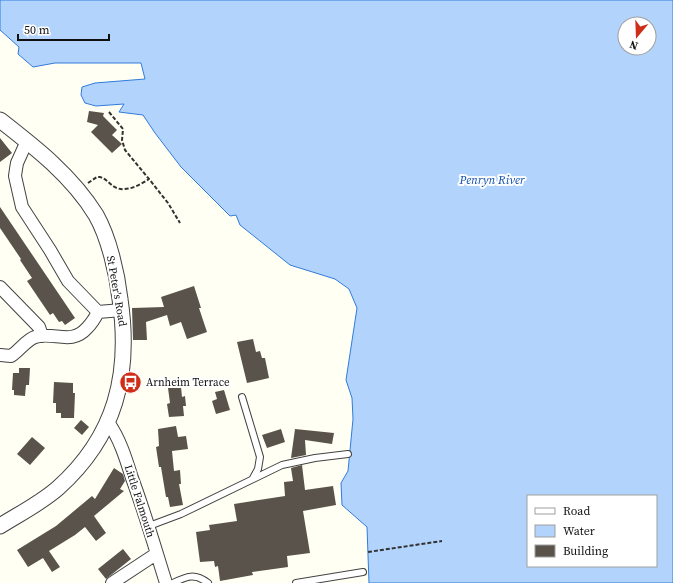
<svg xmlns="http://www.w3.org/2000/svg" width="673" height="583" viewBox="0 0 673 583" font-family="'Source Serif 4',serif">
	<rect width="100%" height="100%" fill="#fffff3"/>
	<path fill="#b2d4fc" stroke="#317bdb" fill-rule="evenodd" d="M0,0H673V583H369L367,527L342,505L341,483L348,471L353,419L352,398L346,380L357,308L349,289L335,279L290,265L240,225L236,215L230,216L181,167L155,133L143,115L119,112L124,104L96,106L85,103L81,95L82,87L95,83L145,79L141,63H55L33,67L18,54L19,47L0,30ZM625,24H649V48H625ZM528,496H656V566H528Z"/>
	<path fill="#5a534b" d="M89,111L104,113L103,116L117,130L112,135L122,144L112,153L91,132L98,125L87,122Z
		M0,138L12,153L0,162Z
		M0,207L75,318L65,325L62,321L59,322L53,313L50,315L27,281L32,278L20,260L21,259L0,228Z
		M194,286L201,308H199L207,332L187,339L181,322L170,326L167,315L146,322L147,340H133L132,308L164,307L161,297Z
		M253,339L256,352L260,351L262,358H265L269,378L247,383L237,342Z
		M19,368H30L29,385H26L25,396L14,395V390H12L13,373H19Z
		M54,382L73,383V393H75L74,418H61V413H56V403H53Z
		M181,387L182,397L185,396L186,406H183L184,416L169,417L167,404L170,403L168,388Z
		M224,390L230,410L216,414L212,401L217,399L215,392Z
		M81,420L89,427L82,435L74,428Z
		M176,426L178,437L186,436L188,449L172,451L174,471L180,470L181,484H179L183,505L170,507L168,497H166L161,467H159L156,447L159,446L158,429Z
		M281,429L285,442L267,448L262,435Z
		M295,429L334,433L332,444L305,440L306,455L291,458Z
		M32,437L45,448L30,465L17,454Z
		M302,465L305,490L333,486L336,505L303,511L310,553L287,556L288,567L252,572L253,575L220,581L218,566L215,567L214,561L200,562L196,532L210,530L209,525L237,521L234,504L285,496L284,482L293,481L291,468Z
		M114,468L123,474L125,481L120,489L124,491L94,516L106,533L96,541L85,527L75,535L49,551L60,567L52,572L43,558L28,567L17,550L56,526L92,496L95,499Z
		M123,549L131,559L106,579L98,569Z"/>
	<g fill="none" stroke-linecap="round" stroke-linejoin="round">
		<defs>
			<path id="service" d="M242,397L260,457L258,469L253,478
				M149,526L181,514L282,465L315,458L348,454
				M173,583C187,576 195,573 208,583
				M296,583L363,572"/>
			<path id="minor" d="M27,141L17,163L16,169L15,176L22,207L50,250L68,281L98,312L122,310
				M0,287L39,327L42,336
				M0,355L11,356C19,351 26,340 35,337C54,331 71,346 87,328C92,323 95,318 98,312
				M108,422C120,439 126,459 132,478C145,513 155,548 166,583
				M112,583L156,554"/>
			<path id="tertiary" d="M0,120C36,148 72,176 96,215C109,238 117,273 120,299C131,374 116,436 58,488C41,503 19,514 0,526"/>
		</defs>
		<use href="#service" stroke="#434343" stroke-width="8"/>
		<use href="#minor" stroke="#434343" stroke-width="14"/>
		<use href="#tertiary" stroke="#434343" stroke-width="17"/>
		<path stroke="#323232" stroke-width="2" stroke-dasharray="4 2" stroke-linecap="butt" d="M109,112L123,129L122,140L125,150L149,179L168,203L180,223
			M88,183L97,177H100C106,179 109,183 113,186C124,194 140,185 149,179
			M368,552L442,541"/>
		<use href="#service" stroke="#fff" stroke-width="6"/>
		<use href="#minor" stroke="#fff" stroke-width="12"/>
		<use href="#tertiary" stroke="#fff" stroke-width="15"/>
	</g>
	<defs>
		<symbol id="bus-disc" viewBox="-11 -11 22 22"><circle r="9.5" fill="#cf2e19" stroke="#fff"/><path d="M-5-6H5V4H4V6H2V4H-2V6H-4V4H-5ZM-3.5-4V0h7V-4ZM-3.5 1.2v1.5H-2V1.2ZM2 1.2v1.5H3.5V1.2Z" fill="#fff"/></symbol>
	</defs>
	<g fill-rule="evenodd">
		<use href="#bus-disc" x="118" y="370" width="25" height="25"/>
	</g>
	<g text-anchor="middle" stroke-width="4" stroke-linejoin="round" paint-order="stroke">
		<g font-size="11" fill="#101010" stroke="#fff">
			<text transform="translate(117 291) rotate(80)" y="4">St Peter's Road</text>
			<text transform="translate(140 501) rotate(72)" y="4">Little Falmouth</text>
		</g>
		<g font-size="11" fill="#101010" stroke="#fff" text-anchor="start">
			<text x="146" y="386">Arnheim Terrace</text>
		</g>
		<g font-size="12" font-style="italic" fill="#0b4cb0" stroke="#fff">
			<text x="492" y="184">Penryn River</text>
		</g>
	</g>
	<rect x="527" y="495" width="130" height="72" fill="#ffffff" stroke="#9f9f9f"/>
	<rect x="535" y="508" width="20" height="6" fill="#ffffff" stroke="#9f9f9f"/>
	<text x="563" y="515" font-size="12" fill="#101010">Road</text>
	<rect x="535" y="525" width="20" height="12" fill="#b2d4fc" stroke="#9f9f9f"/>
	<text x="563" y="535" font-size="12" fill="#101010">Water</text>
	<rect x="535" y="545" width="20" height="12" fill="#5a534b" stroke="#9f9f9f"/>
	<text x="563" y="555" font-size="12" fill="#101010">Building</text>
	<g transform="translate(637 36) rotate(199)"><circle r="19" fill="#ffffff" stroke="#9f9f9f"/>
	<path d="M0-3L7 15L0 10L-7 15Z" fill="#cf2e19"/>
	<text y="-6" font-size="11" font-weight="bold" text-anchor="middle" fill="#101010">N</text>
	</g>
	<path d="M18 34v6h91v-6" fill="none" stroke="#101010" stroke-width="2"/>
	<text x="24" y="34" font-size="12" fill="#101010" stroke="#ffffff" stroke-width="3" paint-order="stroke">50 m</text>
</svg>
